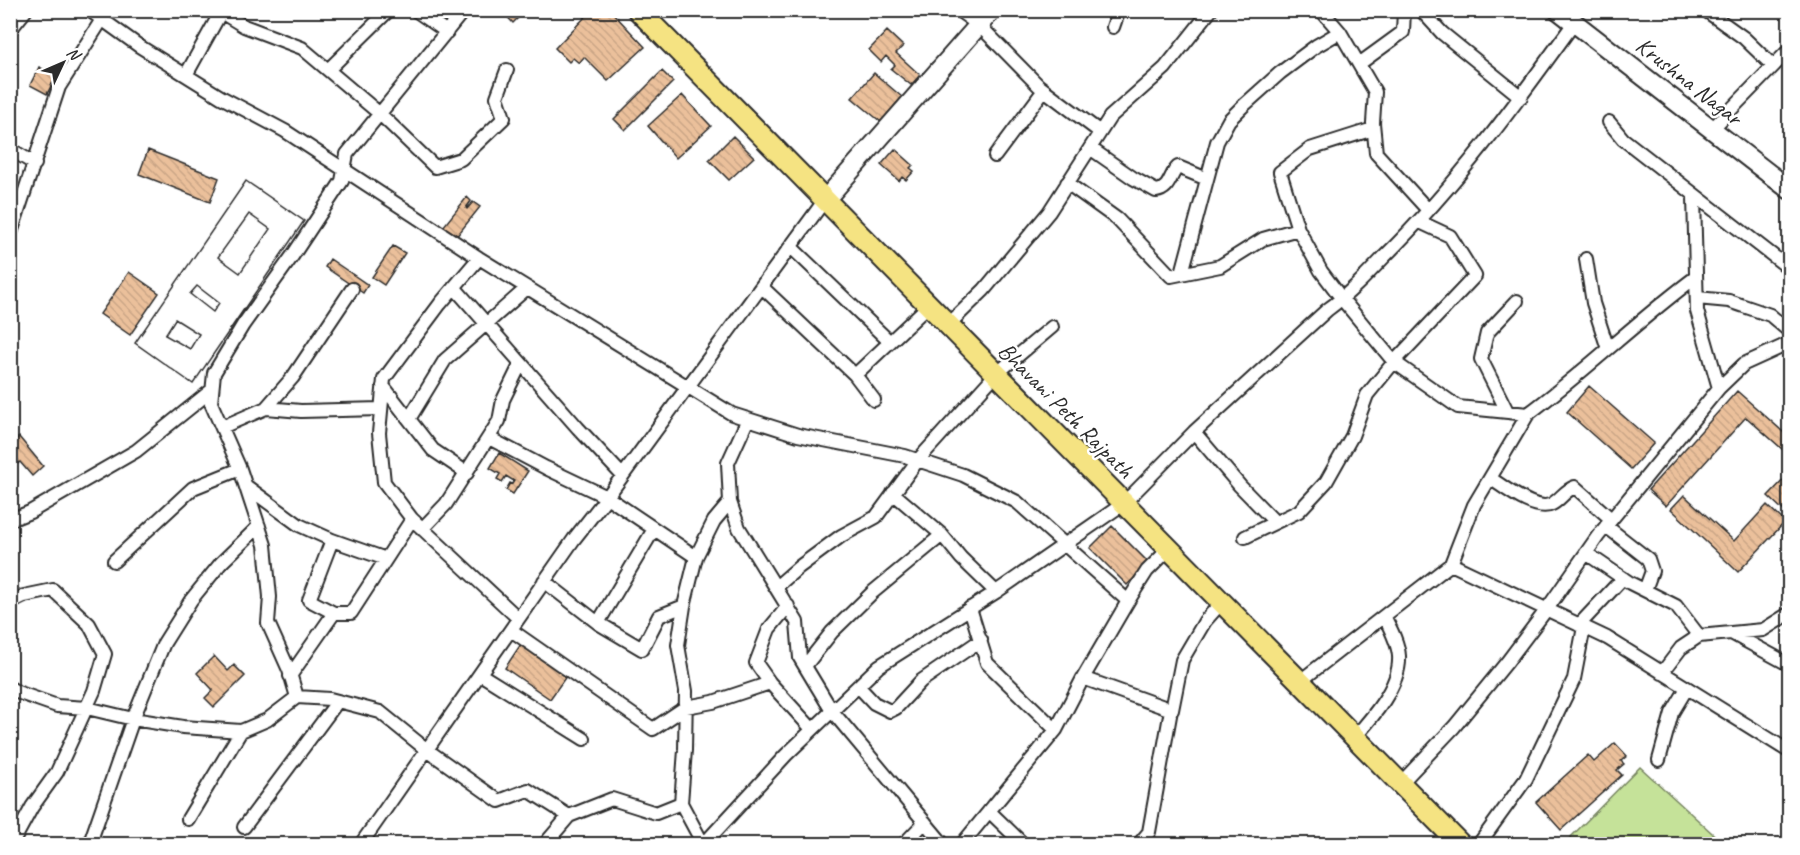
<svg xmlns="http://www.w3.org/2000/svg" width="1800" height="855" viewBox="0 0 1800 855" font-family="Caveat,sans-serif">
	<defs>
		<pattern id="building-back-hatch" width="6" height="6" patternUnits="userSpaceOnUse" patternTransform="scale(1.5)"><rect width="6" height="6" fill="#ebc09b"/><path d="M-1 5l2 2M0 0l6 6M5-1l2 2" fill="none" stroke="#caa586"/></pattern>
	</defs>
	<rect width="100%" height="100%" fill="#fff"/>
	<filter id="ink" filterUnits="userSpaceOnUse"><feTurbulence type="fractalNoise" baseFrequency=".0167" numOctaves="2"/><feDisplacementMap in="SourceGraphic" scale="12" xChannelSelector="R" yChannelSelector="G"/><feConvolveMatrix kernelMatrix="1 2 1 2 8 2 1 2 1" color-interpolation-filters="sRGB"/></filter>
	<g filter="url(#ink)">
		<path fill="#c5e299" stroke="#788662" stroke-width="1.5" d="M1640,767L1724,844H1564Z"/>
		<path fill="url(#building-back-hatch)" stroke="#2b2b2b" stroke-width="1.5" fill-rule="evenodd" d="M501,10H515L520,16L513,23Z
			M592,10H610L645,47L608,81L584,57L579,63L573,58L569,62L555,48Z
			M887,31L903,46L896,53L920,75L911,85L891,69L895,65L886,56L881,62L869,50Z
			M39,67L56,76L47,94L30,85Z
			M662,71L673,82L625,130L614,119Z
			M874,73L902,97L881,122L852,98Z
			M682,95L711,126L676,158L648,126Z
			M733,136L754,157L729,180L709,160Z
			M895,149L913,165L910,168L914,171L906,180L902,177L899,181L881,165Z
			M148,150L219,178L210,202L139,174Z
			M246,181L304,221L193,384L135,343ZM249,214L270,229L240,273L218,257ZM197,286L219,303L213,312L190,294ZM175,319L199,334L190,349L165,335Z
			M246,181L304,221L193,384L135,343Z
			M467,197L471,201L466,208L467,209L473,202L480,207L456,237L443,227Z
			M249,214L270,229L240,273L218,257Z
			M393,246L405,253L384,285L372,277Z
			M330,259L368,285L363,293L325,267Z
			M129,272L159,293L130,335L100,314Z
			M197,286L219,303L213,312L190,294Z
			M175,319L199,334L190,349L165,335Z
			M1589,386L1654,443L1631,469L1567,412Z
			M1737,391L1790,438V456L1746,417L1666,506L1648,490Z
			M19,437L43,466L32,476L20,462L10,470V444Z
			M499,453L528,471L513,494L506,490L510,483L512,484L514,481L506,476L502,482L497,479L500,474L490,468Z
			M1790,473V507L1785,512L1768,496Z
			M1684,495L1734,541L1767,505L1785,522L1738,572L1671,509Z
			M1112,526L1149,563L1127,585L1090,548Z
			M521,644L567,675L550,699L505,668Z
			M214,656L228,671L234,665L245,676L214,707L205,698L213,690L197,673Z
			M1615,743L1627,756L1621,761L1624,764L1617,770L1622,775L1561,830L1536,802L1588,755L1594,762Z"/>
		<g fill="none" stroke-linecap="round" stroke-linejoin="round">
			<defs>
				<path id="minor" d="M89,10L139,46L221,97L285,131L479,258L732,414L798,435L905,456L963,475L1017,502L1128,601
					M415,10L447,32
					M958,10L979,25L1039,86L1100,132
					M1321,10L1340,32L1375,92L1373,123L1376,153L1428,210
					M1421,10L1442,33L1521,97
					M1705,10L1744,38L1773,66
					M221,12L244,26L302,48L380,114L435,167L461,159L504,118L497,97L507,70
					M1113,27L1119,10
					M10,30L26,10
					M1359,64L1403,32L1404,10
					M328,70L389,10
					M186,75L222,10
					M1609,122L1623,139L1790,269
					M1373,129L1310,149L1280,172L1298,229L1321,271L1342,299L1394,362L1458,407L1528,414C1586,371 1638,320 1696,277
					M1712,129L1790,49
					M1090,148L1133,178L1156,191C1171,189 1169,175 1178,167L1207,179
					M10,149L35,164
					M995,156L1044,90
					M1067,183L1117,219L1171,276L1220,266L1263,239L1298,229
					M10,236L59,87L108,10
					M791,247L890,342
					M479,258L440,304L384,379L379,433L384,482L412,519L518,618
					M1586,259L1593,303L1608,349
					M1182,273L1217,142L1229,120L1242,107L1280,73L1316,46L1340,32
					M454,287L578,428L622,475
					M762,287L855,375L874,400
					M1697,298L1729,301L1770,315L1790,332
					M947,326L984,290L1049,212L1110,117L1165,68L1211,10
					M855,375L928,306
					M383,386L433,450L467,473
					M1719,388L1744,364L1790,343
					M266,408L301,411L381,409
					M1507,411L1481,359L1487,333L1517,301
					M409,419L445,360L527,288
					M748,419L728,463L730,502L739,528L797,622L800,658L832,711L943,844
					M222,427L266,408L293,377L352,289
					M1194,432L1240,486L1275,522
					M489,438L546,468L607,497L696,557
					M1490,478C1504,487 1536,513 1552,504C1561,499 1565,490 1575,487L1611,519
					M246,486L299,525L332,540L386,559
					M893,493L942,535L961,558L996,592
					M10,520L30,512L136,451L212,390
					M1606,526L1648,559L1652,571L1645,590
					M422,529L446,504L499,421L503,400L521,363
					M1245,537L1299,511L1326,482L1352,436L1367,395L1394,362L1475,276L1450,236L1420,222
					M332,540L309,600L334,613
					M1586,553L1630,583L1676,606L1699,636
					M114,561L193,488L240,469
					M1451,564L1474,505L1528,414
					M544,581L598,623L642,649L659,616L684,606
					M776,587L799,567L841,536L876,517L918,460L995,375L1052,327
					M10,603L24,596L53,590L89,624L105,654L94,691L57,772L32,807L12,844
					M788,606L769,629L756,663L770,683L812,729
					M970,608L987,663L1056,730
					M598,623L654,529
					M1579,625L1623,578
					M511,630L653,729L686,707L713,702L770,683
					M1733,634L1790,665
					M805,666L832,632L873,592L942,535
					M1662,673L1681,648L1699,636L1763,630L1790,613
					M480,674L584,739
					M290,676L334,613H351L412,519
					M1083,678L1172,710L1182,660L1205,621L1221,603
					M1299,682L1451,564L1607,638L1790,752
					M858,686L874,703L890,711L896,708L921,681L981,640
					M10,688L17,692L57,706L87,708L133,719L183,727L241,731
					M297,697L330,699L380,712L427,750L499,801L528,790L569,816L612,799L656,813L681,803
					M1354,738C1372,718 1401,685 1399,656C1398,642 1390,628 1384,616
					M1659,760L1672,713L1687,688
					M1400,784L1454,727L1507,662L1547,609L1598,536L1719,388L1697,311L1694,197
					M989,811L1023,844
					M188,819L241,731L267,720L297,697L289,670L268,623L270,597L265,545L240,469L211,403L214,373L243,325L293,255L342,181L347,154L464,10
					M244,827L338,701
					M98,844L92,837L133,719L164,643L191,600L221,563L259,526
					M361,844L574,539L607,497L824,201
					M545,844L569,816
					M703,844L681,803L685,750L686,691L678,645L684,606L696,557L714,521L730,502
					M704,844L786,755L879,666L996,592L1123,504L1194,432L1327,310C1348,295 1366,276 1384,257C1456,186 1515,105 1574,23
					M904,844L925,822
					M962,844L1056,730L1083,678L1128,601L1147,571L1168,550
					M1139,844L1149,832L1171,710
					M1479,844L1526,779L1574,679L1584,627"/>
				<path id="secondary" d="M1558,10L1790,190
					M824,201L992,10"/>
				<path id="primary" d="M638,10L1460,844"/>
			</defs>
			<use href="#minor" stroke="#2b2b2b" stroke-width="16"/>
			<use href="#secondary" stroke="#2b2b2b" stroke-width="22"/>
			<use href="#primary" stroke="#2b2b2b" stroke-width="24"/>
			<use href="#minor" stroke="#fff" stroke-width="12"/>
			<use href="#secondary" stroke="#fff" stroke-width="18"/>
			<use href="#primary" stroke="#f5e382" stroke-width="20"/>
		</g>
	</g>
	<g text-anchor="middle" stroke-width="5" stroke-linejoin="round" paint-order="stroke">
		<g font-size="24" fill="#2b2b2b" stroke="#fff">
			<text transform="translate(1689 81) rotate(38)" y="8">Krushna Nagar</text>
			<text transform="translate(1066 410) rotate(45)" y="8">Bhavani Peth Rajpath</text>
		</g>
	</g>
	<rect width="1800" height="855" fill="none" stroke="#fff" stroke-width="36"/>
	<rect x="18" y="18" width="1764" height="819" fill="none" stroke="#2b2b2b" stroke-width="2" filter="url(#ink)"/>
	<g transform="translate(63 63) rotate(46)" stroke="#ffffff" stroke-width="4.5" paint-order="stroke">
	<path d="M0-4.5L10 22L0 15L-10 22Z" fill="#2b2b2b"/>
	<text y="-9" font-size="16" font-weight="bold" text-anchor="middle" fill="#2b2b2b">N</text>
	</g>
</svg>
